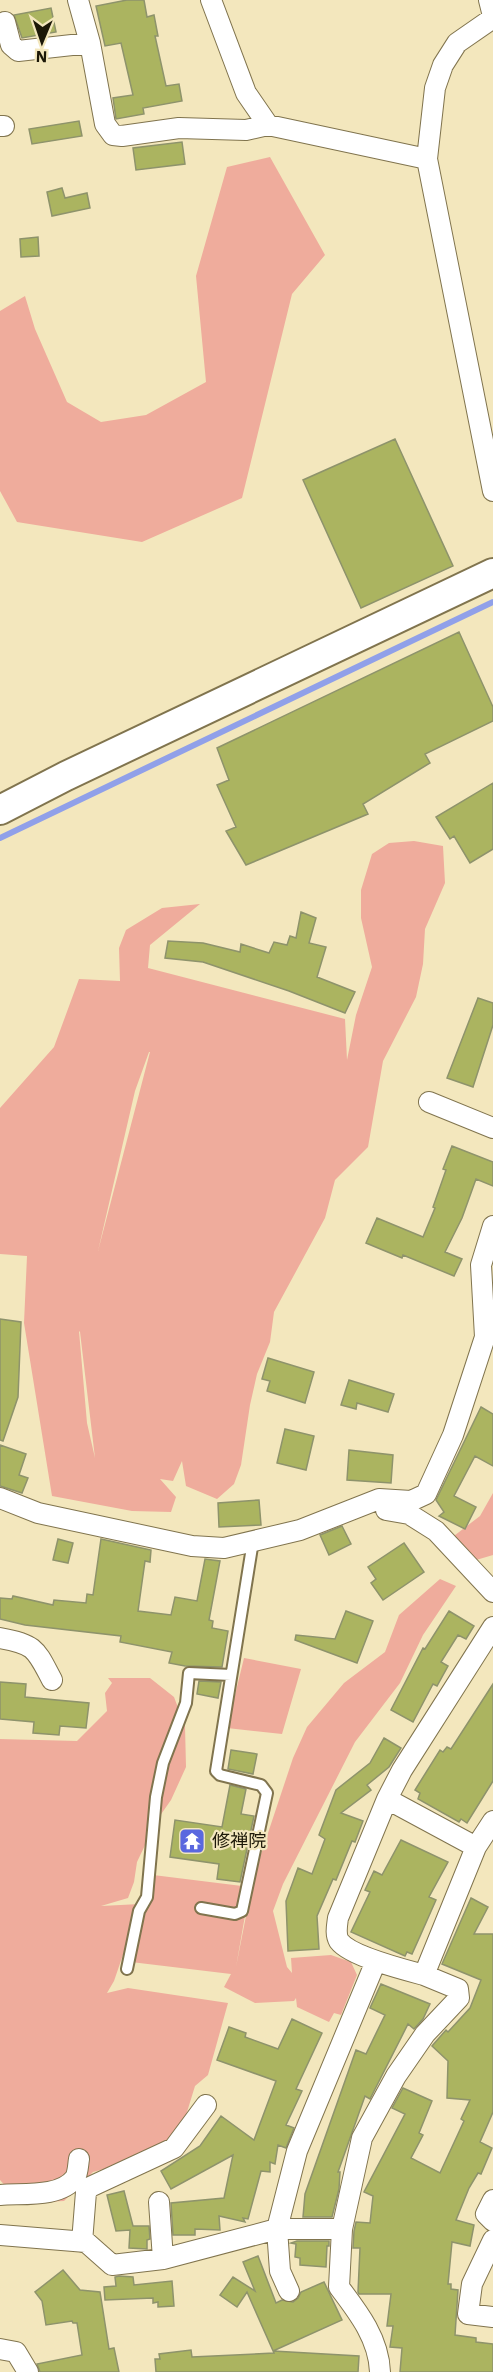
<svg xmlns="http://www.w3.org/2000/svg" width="493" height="2372" viewBox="0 0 493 2372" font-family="'IBM Plex Sans','Noto Sans JP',sans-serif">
	<rect width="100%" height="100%" fill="#f3e7bd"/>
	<path fill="#efac9c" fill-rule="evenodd" d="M270,157L325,255L292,294L242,498L142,542L17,522L0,491V311L25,296L35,329L67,402L101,422L146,415L206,382L196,276L227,167Z
		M414,841L443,846L445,883L425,929L423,964L416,997L383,1061L368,1147L335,1180L325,1218L274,1312L270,1342L257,1374L250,1405L241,1465L234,1484L217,1499L186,1486L182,1461L173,1481L160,1479L176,1497L171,1512L132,1511L52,1496L24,1323L27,1256L0,1254V1108L54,1047L79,979L120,981L119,948L126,930L162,908L200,904L150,945L148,968L345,1019L347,1060L356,1015L372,967L361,918V890L372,854L389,843ZM149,1052H150L98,1251L135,1091ZM79,1331L80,1332L95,1458L87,1423Z
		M493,1493V1555L466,1563L446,1542L480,1516Z
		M440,1579L456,1586L423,1635L400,1683L355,1742L283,1884L273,1911L287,1967L292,1973L291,1958L331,1955L351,1962L357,1975L341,2015L334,2013L329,2022L297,2007L296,1998L294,2001L255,2003L224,1987L231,1974L131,1962L139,1908L114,1981L107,1993L128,1988L228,2003L208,2075L195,2086L183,2125L163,2145L118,2165L93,2172L64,2201C34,2203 21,2204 0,2180V1739L77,1741L107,1711L105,1693L112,1683L108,1678H150L174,1697L185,1726L186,1767L171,1800L157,1820L137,1862L134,1882L128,1898L101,1906L140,1904L145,1874L250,1887L236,1967L254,1875L293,1758L307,1727L344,1683L385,1652L399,1615Z
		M244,1658L301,1669L282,1734L227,1728Z"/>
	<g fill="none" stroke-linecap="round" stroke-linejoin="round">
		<path stroke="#90a0e9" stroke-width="6" d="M0,838L493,602"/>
	</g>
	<path fill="#abb460" stroke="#8e936b" stroke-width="1.5" d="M127,0H144L147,17L154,15L158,36H155L166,86L179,84L182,101L143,108L144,114L116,119L113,98L133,95L121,43L105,46L96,6Z
		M51,8L56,32L22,38L14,15Z
		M79,121L82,136L32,144L29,129Z
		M182,142L185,164L136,170L133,148Z
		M62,188L65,198L87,193L90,208L52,216L47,192Z
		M38,237L39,256L21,257L20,239Z
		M395,439L453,566L361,608L303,480Z
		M459,632L493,707V721L425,754L430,763L363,804L368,814L246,865L226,831L236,827L217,785L229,780L217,748Z
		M493,783V849L470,863L454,836L450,839L436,817Z
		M301,912L316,918L309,943L326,947L317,977L355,992L345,1013L289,991L203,962L165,958L168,941L203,943L240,952L241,944L269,953L274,942L287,945L290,936L296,938Z
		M478,998L493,1003V1025L473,1087L447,1078Z
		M452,1146L493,1162V1186L476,1179L462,1218L445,1252L462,1259L454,1276L403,1255L402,1258L366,1243L377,1218L423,1237L435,1208L433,1207L446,1170L443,1169Z
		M0,1319L21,1322L18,1397L3,1441L0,1440Z
		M268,1358L314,1372L305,1403L267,1391L270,1381L262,1379Z
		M349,1380L394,1394L388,1412L357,1403L356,1409L341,1405Z
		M481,1407L493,1414V1466L475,1456L454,1496L476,1507L465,1529L439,1516L444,1512L436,1500Z
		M285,1429L314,1436L306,1470L277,1463Z
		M0,1445L26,1454L19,1475L28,1478L22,1493L0,1486Z
		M349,1450L393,1455L391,1483L347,1480Z
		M259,1500L261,1525L219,1527L218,1503Z
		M342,1526L351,1544L329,1555L320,1535Z
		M58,1539L73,1543L68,1563L53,1560Z
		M101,1539L151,1550L150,1562L145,1561L138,1611L171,1615L175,1597L197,1601L205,1559L220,1561L209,1620L213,1621L212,1628L228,1631L222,1667L185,1666L169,1663L172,1652L120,1642L121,1636L25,1625L0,1619V1598L12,1599L13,1596L53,1605L54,1600L86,1603L87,1594L93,1595Z
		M404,1543L424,1572L383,1600L371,1583L376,1579L368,1567Z
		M346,1611L373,1621L357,1663L295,1640L296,1635L335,1639Z
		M449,1611L474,1626L466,1639L458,1635L441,1662L448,1666L437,1686L433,1684L413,1722L391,1710L423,1648L425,1649Z
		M199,1681L221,1682L218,1698L197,1694Z
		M0,1682L26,1684L25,1697L89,1703L86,1728L60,1726L59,1735L33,1733L34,1722L0,1719Z
		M493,1684V1781L467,1823L461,1819L459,1822L418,1799L420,1793L415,1790L440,1750L443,1752L447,1747L451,1749Z
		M384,1738L401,1748L389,1767L367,1785L371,1790L341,1813L363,1821L355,1842L352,1841L336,1880L333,1879L317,1916L319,1949L288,1951L286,1901L298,1868L312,1874L325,1839L319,1835L336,1790L370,1763Z
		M231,1750L257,1754L253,1774L228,1769Z
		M230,1785L246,1789L241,1814L254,1816L240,1882L217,1879L219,1864L170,1857L175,1820L222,1827Z
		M401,1840L448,1862L429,1897L436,1900L421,1934L412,1954L407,1952L405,1956L351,1932L370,1892L365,1890L374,1871L382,1875Z
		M471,1898L488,1907L474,1934H493V2112L480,2142L492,2148L481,2174L478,2173L469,2188L456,2220L474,2225L470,2246L452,2242L448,2284H451V2289L458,2290L455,2335L476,2338V2342L493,2344V2372H400L402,2348L390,2347L393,2326H387L391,2294H359L358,2292L360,2248H353L354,2231L356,2222L370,2223L373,2196L364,2192L405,2114L392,2108L403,2088L432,2101L419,2133L423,2135L411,2158L440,2173L464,2121L461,2119L470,2100L447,2098L448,2061L432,2046L446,2030L448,2032L470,2008L481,1980L442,1964Z
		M381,1984L430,2004L423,2019L414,2029L408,2024L370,2099L365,2096L338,2172H340L339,2189L332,2217H303L305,2194L356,2050L366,2054L385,2015L370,2008Z
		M292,2019L322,2033L296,2089L302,2091L286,2125L294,2128L286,2148L278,2145L275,2164L270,2162V2172L261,2171L248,2219L243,2218L245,2222L219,2216L220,2230L195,2229V2235H173L171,2203L224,2198L233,2155L171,2189L161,2171L200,2146L221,2116L254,2140L276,2081L217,2060L229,2027L246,2033L245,2037L278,2049Z
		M124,2191L133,2226H149L150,2239L147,2240V2249L129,2248L130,2230L116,2231L107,2195Z
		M297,2241H329V2246H327L326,2267L300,2265V2258L295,2257L296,2244L291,2243Z
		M258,2256L276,2303L282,2300L293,2302L298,2298L301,2292L324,2282L342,2320L273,2351L359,2356L358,2372H156L155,2359H160L159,2354L191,2350L192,2357L274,2353L247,2292L237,2307L220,2295L233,2277L255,2291L243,2262Z
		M63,2270L80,2290L100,2292L109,2349L114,2348L119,2372H40L37,2364L82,2355L77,2323H73L72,2321L46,2325L42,2301L35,2292Z
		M119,2276L133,2277L134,2285L172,2281L174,2306L158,2307V2302L153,2303V2298L105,2300L104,2287L116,2286L115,2277Z"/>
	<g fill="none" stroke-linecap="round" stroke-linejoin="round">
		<defs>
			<path id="lane" d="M201,1908L235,1914L242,1911L267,1793L261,1785L220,1775L216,1771L253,1541
				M127,1969L139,1911L147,1897L156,1797L163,1763L186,1703L189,1673L231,1675"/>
			<path id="street" d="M78,0L90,43L105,124L113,135L122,136L179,128L246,130L268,125L427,159
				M211,0L246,93L268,125
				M489,0L493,16
				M493,18L457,43L443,65L435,88L427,159L493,491
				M5,22L11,45L18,51L90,43
				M0,126H4
				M429,1102L493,1128
				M0,1498L38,1513L192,1546L224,1548L300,1530L379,1499L411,1501L426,1494L453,1435L485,1337L481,1265L493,1226
				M386,1510L409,1514L436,1531L493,1592
				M493,1627L402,1770L387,1799L338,1918C337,1926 335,1934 339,1941C350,1956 405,1970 424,1975L476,1847L493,1821
				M0,1638C36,1644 36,1650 52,1680
				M387,1799L476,1847
				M0,2195C22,2193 60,2198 75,2178C78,2173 78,2165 79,2159
				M493,2200L486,2214L493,2221
				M159,2202L163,2259
				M0,2235L86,2242L112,2265L163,2259L277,2229L297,2151L376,1961
				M493,2240L472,2284L468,2314L493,2317
				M82,2242L86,2192L90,2187L174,2148L206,2105
				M289,2291L280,2271L277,2229H342
				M0,2349L16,2352L28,2372
				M380,2372C379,2339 358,2312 339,2287L342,2229L362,2138L396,2076L425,2034L459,1998L458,1989L424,1975"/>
			<path id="secondary" d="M0,810L66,776L493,573"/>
		</defs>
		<use href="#lane" stroke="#80744e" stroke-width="14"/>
		<use href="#street" stroke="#80744e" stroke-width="22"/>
		<use href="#secondary" stroke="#80744e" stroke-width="32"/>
		<use href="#lane" stroke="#fff" stroke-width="10"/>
		<use href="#street" stroke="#fff" stroke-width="20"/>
		<use href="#secondary" stroke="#fff" stroke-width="28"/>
	</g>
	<defs>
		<symbol id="temple-square" viewBox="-11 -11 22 22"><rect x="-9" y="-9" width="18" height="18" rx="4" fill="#5a68df" stroke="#f3e7bd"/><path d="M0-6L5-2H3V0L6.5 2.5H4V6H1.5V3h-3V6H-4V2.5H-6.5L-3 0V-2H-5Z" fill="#fff"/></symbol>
	</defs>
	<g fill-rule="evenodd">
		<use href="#temple-square" x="177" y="1826" width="30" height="30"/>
	</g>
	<g text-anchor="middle" stroke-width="4.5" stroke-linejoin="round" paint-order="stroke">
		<g font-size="18" fill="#1c1808" stroke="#f3e7bd" text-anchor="start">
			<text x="212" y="1847">修禅院</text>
		</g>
	</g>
	<g transform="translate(42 42) rotate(182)" stroke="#f3e7bd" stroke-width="4.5" paint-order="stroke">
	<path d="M0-4.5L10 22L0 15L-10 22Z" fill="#1c1808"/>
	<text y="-9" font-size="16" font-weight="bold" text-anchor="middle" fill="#1c1808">N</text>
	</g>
</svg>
